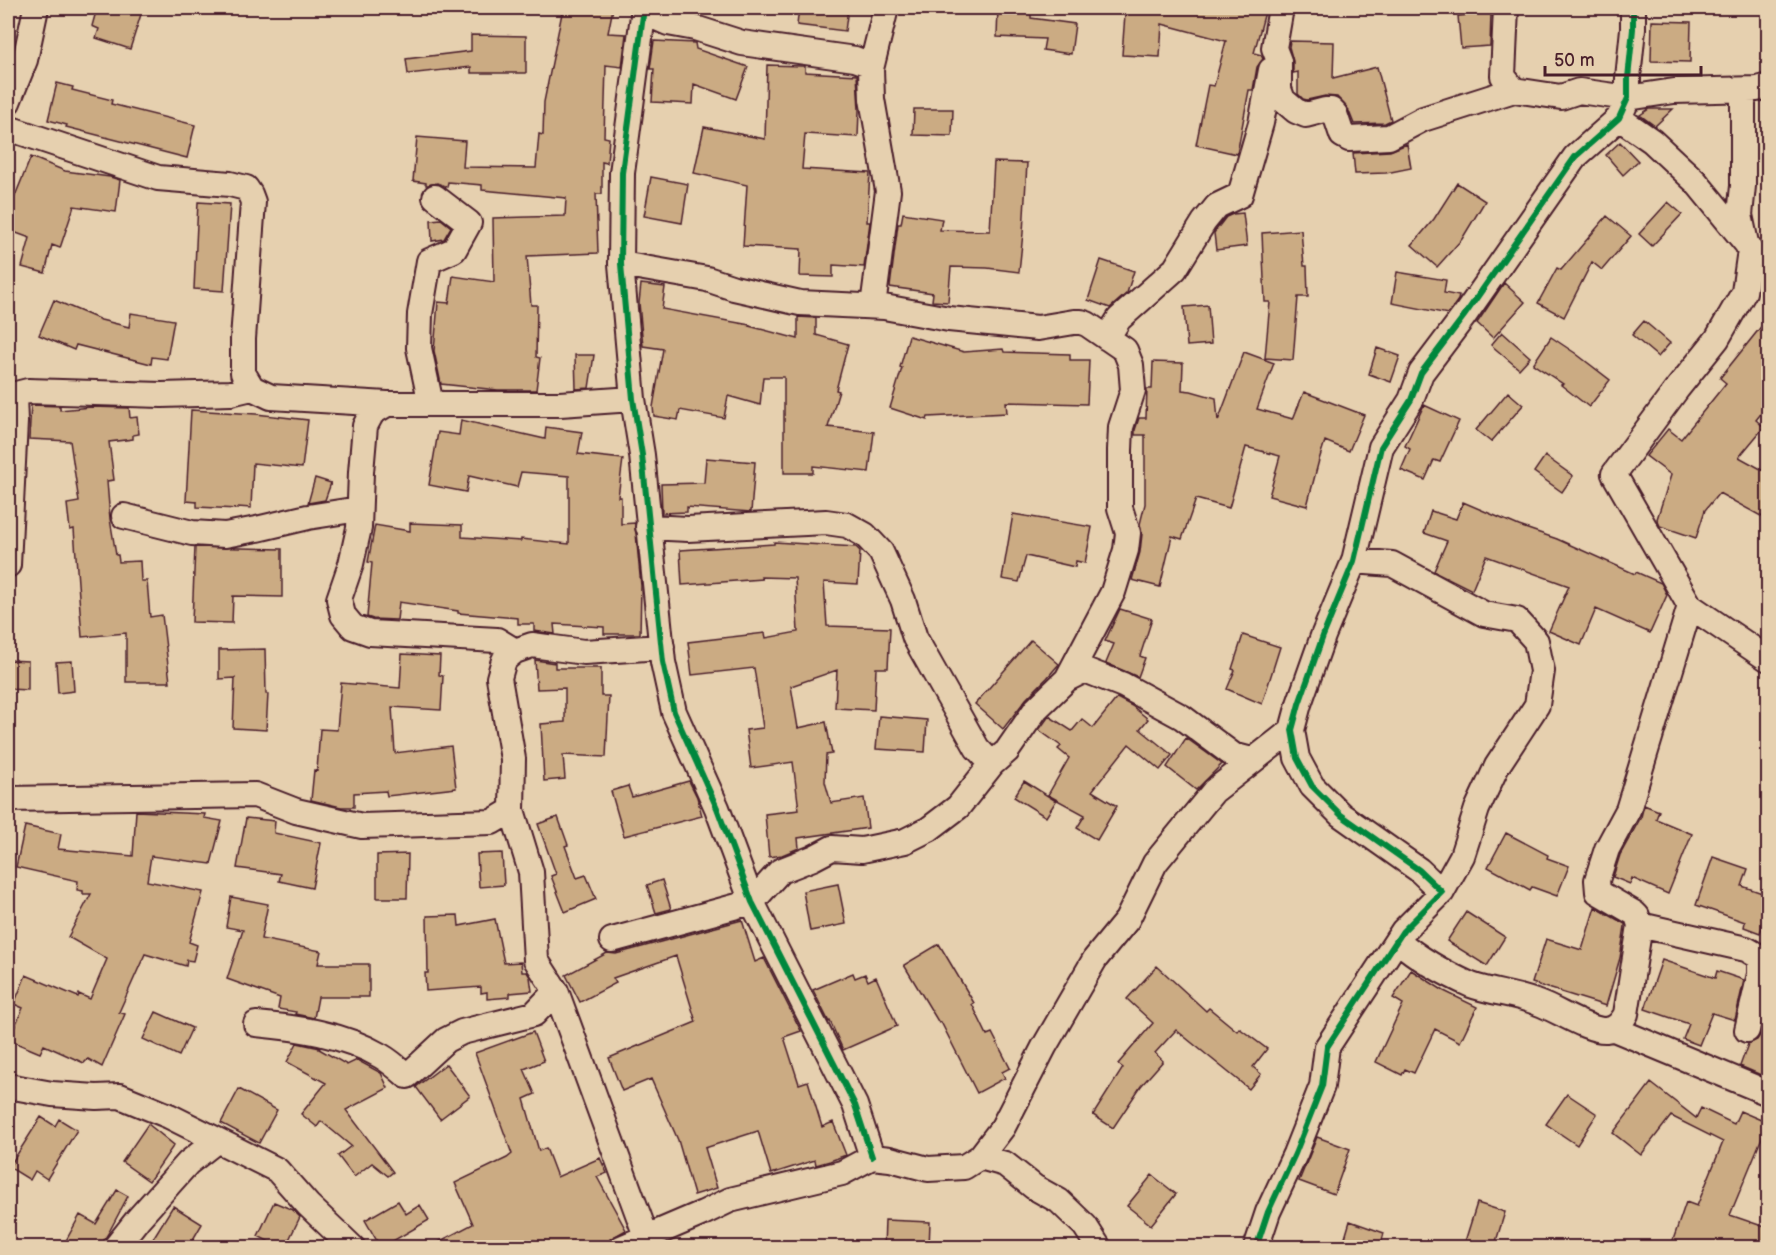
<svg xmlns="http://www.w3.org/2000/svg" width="1776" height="1255" viewBox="0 0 1776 1255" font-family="'Balsamiq Sans',sans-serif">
	<rect width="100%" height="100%" fill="#e6d0af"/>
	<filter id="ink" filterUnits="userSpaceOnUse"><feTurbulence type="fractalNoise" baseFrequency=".0167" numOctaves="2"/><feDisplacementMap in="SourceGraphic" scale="12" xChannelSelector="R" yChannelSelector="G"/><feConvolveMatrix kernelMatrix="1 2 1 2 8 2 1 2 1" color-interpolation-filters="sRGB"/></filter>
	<g filter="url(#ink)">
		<path fill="#cbab83" stroke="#4a1f2b" stroke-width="1.5" d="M97,8H143L130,49L96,38L99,29L92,26Z
			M563,8H613L608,33L626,34L622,67L606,65L604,137L609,138L607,163L602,162V194H596L598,253L527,256L531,305H537L536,357L540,358L536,390H498L441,384L434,351L438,302L449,303L453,276L494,282L493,218L565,216L566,198L482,190V185L448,182L447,187L437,183L428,185H426V183L413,181L417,137L465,141L463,167L536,168L539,134L543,135L544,102Z
			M799,8H848L845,31L797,25Z
			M998,8H1031V18L1075,24L1071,54L1043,50L1045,39L997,37Z
			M1120,8H1266L1254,53L1261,55L1263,59L1257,67L1253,90H1249L1237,154L1196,145L1208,85L1214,86L1226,41L1162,24L1160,57L1122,55L1125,14L1119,13Z
			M1491,13L1490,46L1461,48L1458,16Z
			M1652,21L1691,22L1690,62L1651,61Z
			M471,35L526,36V73H471V67L408,74L406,59L471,51Z
			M654,41L695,43L696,49L748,67L736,99L694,84L693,104L652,102L654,69H650Z
			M1290,41L1334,42L1333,78L1377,67L1391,120L1385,123L1354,124L1348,109L1337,97L1325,96L1307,100L1303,99L1298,94V72L1293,73V61L1289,47Z
			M767,65L801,66H805V72L857,75L859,110L858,137L805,134L802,169L870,173L867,222H870L864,267L833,265V277L800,276L801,249L743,246L747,185L694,173L704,127L765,139Z
			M57,83L73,87L72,90L112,100L111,104L195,125L187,158L66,127L67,125L48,120Z
			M914,109H953L952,136L913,135Z
			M1649,109H1673L1655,126L1640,115Z
			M1620,142L1638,161L1623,175L1606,155Z
			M1407,144L1411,168L1386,173L1355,174L1353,153L1390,151Z
			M31,157L65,171L110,177L120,180L116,212L74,206L60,248L52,245L45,273L22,267L30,238L8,230V213Z
			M994,162L1027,163L1023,233L1019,272L987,268L951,267L948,302L932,301L933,293L890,287L898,224H901L903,213L942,219L940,230L990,231Z
			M651,177L688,184L682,223L644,216Z
			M1457,183L1485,201L1462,239L1437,267L1412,245L1434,219Z
			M198,202L230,204L224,291L194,289Z
			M1668,202L1682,214L1652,246L1639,234Z
			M1243,213L1247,246L1216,250L1214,233L1216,230L1226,217L1233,214Z
			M1607,216L1631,236L1602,270L1592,262L1564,317L1538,303L1557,268L1561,270Z
			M441,219L451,227L444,239L432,241L431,220Z
			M1301,230L1304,266H1307L1308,297H1298L1293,360L1265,358L1270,302H1265L1262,233Z
			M1101,260L1134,271L1127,293L1110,308L1088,300Z
			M1397,272L1446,280L1444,293L1459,296L1458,300L1448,314L1392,303Z
			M1504,283L1525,302L1493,338L1477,323Z
			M641,284L665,287L662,309L750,325L749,326L798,339V317L816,318V335L848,344L836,390L839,391L828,427L874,432L869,472L813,466V473H784V377H763L760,405L728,396L724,418L680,410L678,420L654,416L653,407L663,349L643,346L639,303Z
			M54,300L101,320L129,327L131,313L174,320L167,359L152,357L151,364L76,345L74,350L39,335Z
			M1208,305L1211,344L1187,346L1184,307Z
			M1768,318V405L1756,420L1764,427L1739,457L1768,473V520L1719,493L1705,510L1696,538L1660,526L1657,519L1671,475L1646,456L1668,429L1681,439L1726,383L1720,378Z
			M1644,321L1670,343L1658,357L1632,335Z
			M1502,332L1530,357L1519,369L1491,345Z
			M909,336L964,352L1003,349L1004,352L1070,354V360H1089L1087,404L1006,402L1007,413L928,417L927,420L890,408L902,368L900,367Z
			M1551,337L1575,353L1610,380L1589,407L1561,385L1563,384L1533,364Z
			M1377,348L1400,356L1391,382L1369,374Z
			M1244,352L1274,363L1257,409L1293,419L1304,392L1364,415L1349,451L1325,441L1319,460L1307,506L1269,496L1280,456L1246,447L1229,508L1196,499L1182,539L1172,536L1160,587L1132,580L1140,552L1142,534L1140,524L1145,504V435H1135V430L1139,418H1146L1147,389H1152L1153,362L1183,363L1182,390L1191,391L1216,398L1218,421Z
			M575,355H594L589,388L576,389Z
			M1508,392L1523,405L1491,442L1476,430Z
			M31,405L60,406V410L91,407L129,408L130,418L137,417L139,434L133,435V439L109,442L114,480L107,481L110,519L116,555H118L119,562L140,561L141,581H147L150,617L162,615L170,682H126V633L82,637L74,529L70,530L67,504L79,502L70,441L29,439Z
			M1424,405L1459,421L1440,462L1434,460L1425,480L1401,470L1410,449L1405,446Z
			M191,410L256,414L308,420L302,468L253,463L251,508L238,507V509L197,507V502L186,501Z
			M461,420L545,439L546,427L582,432L578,454L623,459L618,497H621V524L635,523L641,586L640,634H604V627L554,624L555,634L534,631V624H518V618L458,613V611L399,602L397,620L373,619L367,617L372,563L368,562L375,525L410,531V523L462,525V537L521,541V539L569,544V476L521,472L517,487L469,476L466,492L429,485L438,432L459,435Z
			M1545,456L1573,476L1562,492L1534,472Z
			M706,458L755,462L751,512L687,507V512L662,513L661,484L704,483Z
			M315,478L331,483L325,500L308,503Z
			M1463,502L1519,526L1557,539L1635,574L1636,572L1661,583L1667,595L1650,633L1596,609L1581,645L1549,631L1569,586L1486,556L1472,590L1434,571L1447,541L1424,533L1431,511L1456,519Z
			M1013,514L1092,527L1085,563L1076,561L1075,567L1026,556L1019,582L1002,579Z
			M774,542L856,547L860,551L858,584L824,582L827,626L890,628L888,668H876L874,710L835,708L837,670L791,686L798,728L826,722L832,754L826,755L825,782L831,803L864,798L868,828L798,838L799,848L782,855L769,857L765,814L799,810L793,762L751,768L746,730L763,728L754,668L692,675L688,642L765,633L766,638L798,632L795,578L761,577L762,579L682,585L680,550L774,544Z
			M195,547L282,549V597L233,596L232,623L192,622Z
			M1120,609L1152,619L1140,656L1145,658L1138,677L1106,663L1114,644L1105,641Z
			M1243,635L1280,647L1262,704L1227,689L1235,670L1232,669Z
			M1031,640L1059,664L1047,678L1026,699L1003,729L975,704Z
			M265,649L266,694H268L266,730L233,728L235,678L219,679V650Z
			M402,654L440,656L439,675L443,676L441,710L392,707L395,753L451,746L456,788L387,796L386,791L354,793V807H341L311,800L314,770L317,771L320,729L337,730L341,683L400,688Z
			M8,660L28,661V690L8,689Z
			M535,660L555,663V668H601V696H609L606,757L563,755L565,779L544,781L541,724L565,722V688L537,689Z
			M72,661L74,691L58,693L56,662Z
			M1117,698L1132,706L1148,719L1140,729L1172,755L1160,770L1129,744L1092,791L1117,806L1097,840L1077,828L1085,815L1048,795L1069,758L1058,749L1061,746L1039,730L1049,716L1072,731L1082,719L1093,728Z
			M879,716L927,720L925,752L876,749Z
			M1186,738L1222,764L1196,790L1167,767Z
			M689,781L697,797L702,816L624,836L611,791L628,786L632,797Z
			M1024,781L1056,801L1046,817L1014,797Z
			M1644,805L1659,811L1656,819L1692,834L1668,894L1632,878L1630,884L1613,877L1620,855L1641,817Z
			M136,811L205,814L204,818L222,821L211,864L151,856L147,881L203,892L189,942L197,945L193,961L187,960L186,966L145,954L119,1012L125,1014L102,1067L88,1059L84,1063L44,1045L40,1053L9,1040L23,1008L14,1004L26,975L78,997L79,994L90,999L107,959L68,937L91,894H83V891L77,890L78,881L16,867L25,826L61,834L58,849L133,856Z
			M558,817L568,845L565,846L577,878L586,875L596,899L565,912L551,876L556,874L538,824Z
			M246,818L275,821L274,833L321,843L312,888L279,881L281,874L237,868Z
			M1506,833L1548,855L1547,858L1569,866L1557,896L1532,887L1530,890L1488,867Z
			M502,853L504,885L479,887L477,854Z
			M408,854L407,898H377V855Z
			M1713,857L1748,869L1742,886L1768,895V911L1760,933L1744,927L1745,922L1696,905Z
			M662,880L671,909L656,913L647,885Z
			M838,884L846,924L810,931L803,891Z
			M231,897L268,904L261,939L321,951L318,964H369V997H318L314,1018L295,1014L296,1012L278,1009L280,998L227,979L243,930L226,927Z
			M1595,907L1625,924V926L1620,958L1606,1006L1532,983L1546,939L1582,950Z
			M1466,912L1505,937L1487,966L1447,941Z
			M458,915L459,926L495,919L504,963L521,962L522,972H527L530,977L532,991L510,993V997L487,999V992L481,993V987L426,991L425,973H428L427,916Z
			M742,920L755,962L764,958L801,1031L784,1037L799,1084L808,1081L822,1127L833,1122L846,1155L830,1161L816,1165L815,1160L771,1174L758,1131L705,1148L717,1188L694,1195L678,1140L651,1079L622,1091L609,1058L696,1022L676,956L613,978L616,983L580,1002L566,975L607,953L616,954Z
			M939,944L974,1003L972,1004L987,1035L992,1033L1010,1068L1002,1072L1005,1078L977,1093L941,1022L939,1023L904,965Z
			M1662,960L1715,978L1717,971L1744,980L1735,1020L1712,1013L1699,1045L1683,1039L1689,1024L1645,1009Z
			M1157,966L1206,1011L1209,1008L1237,1031L1239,1028L1267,1049L1253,1067L1261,1074L1249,1089L1176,1030L1155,1053L1163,1061L1141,1086L1113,1128L1093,1115L1123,1068L1118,1064L1153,1023L1127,999Z
			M1411,970L1444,991L1477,1007L1460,1042L1435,1029L1414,1073L1405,1069L1402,1075L1376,1062L1403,1004L1393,998Z
			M853,973L855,978L865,974L868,981L876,977L897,1026L843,1050L830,1021L829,1022L813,990Z
			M1768,1000V1078L1740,1066L1748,1044L1757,1040L1761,1034Z
			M156,1012L192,1028L179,1056L143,1039Z
			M533,1032L544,1061L524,1069L535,1094L524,1099L539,1151L546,1148L557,1177L600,1158L607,1173L597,1177L626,1230L610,1239L607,1248H587L584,1241L570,1248H537L534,1240L520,1248H427L473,1224L455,1183L507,1158L512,1154L475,1053Z
			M297,1043L320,1048L319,1049L347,1065L357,1060L381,1073L388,1088L346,1110L393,1172L388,1176L372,1163L354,1177L338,1156L351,1146L321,1121L317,1127L301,1114L326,1083L287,1062Z
			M446,1064L470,1096L440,1119L416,1087Z
			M1651,1083L1696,1118L1701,1108L1734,1124L1740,1111L1768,1123L1730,1215L1768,1228V1235L1764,1248H1685L1672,1243L1686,1202L1697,1206L1723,1142L1671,1116L1641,1155L1613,1133Z
			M239,1089L277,1110L259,1143L221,1123Z
			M1567,1094L1597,1114L1577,1145L1546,1124Z
			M41,1117L55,1126L59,1119L77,1130L47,1179L35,1171L30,1180L9,1167Z
			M148,1124L174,1145L149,1181L122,1162Z
			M1317,1137L1350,1149L1334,1194L1299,1181Z
			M1152,1175L1176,1194L1151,1225L1127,1206Z
			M117,1190L128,1196L109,1232L104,1240L101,1248H62L80,1215L96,1224Z
			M398,1201L406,1214L420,1205L429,1220L381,1248L365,1220Z
			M274,1202L293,1210L300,1217L285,1248H281L258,1236Z
			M1477,1203L1505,1212L1494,1248H1463Z
			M173,1206L202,1224L188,1248H164L152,1240Z
			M885,1220L930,1222L929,1248H884Z
			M1350,1221L1384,1233L1380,1248H1342Z"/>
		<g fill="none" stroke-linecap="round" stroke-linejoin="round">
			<defs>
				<path id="street" d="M644,8L622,173L621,264L633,399L642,455L663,662L674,712L717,808L752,902L855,1105L872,1157
					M1281,8L1274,48L1279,61V89L1283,100L1296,111L1306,115L1325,110H1331L1335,114L1342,135L1349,139L1389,137L1423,119L1514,90
					M1506,8L1503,76L1514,90L1561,97L1579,91L1628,98L1674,91L1757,89L1768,86
					M643,12L668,23L695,28L742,43L855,59L866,63L871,69L872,99L888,191L873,306
					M871,69L886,8
					M1743,90V186L1740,215L1746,243L1750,250L1744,292L1717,339L1677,389L1614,474L1690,606L1768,659
					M8,102L25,60L36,8
					M1619,118L1652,141L1696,182L1745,242
					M8,128L158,178L230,184L246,188L250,194L253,202L243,339V373L252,388L271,397L387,404
					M621,264L707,279L734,288L800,303L884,307L949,319L1038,328L1074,322H1081L1087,324L1125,350L1131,365L1133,390L1121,427L1120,450V508L1128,533L1126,550L1113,592L1067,679L1036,709L1007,751L992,764
					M1107,338L1119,319L1175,269L1204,222L1217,206L1240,195L1261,123L1271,70
					M8,396L28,391L162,395L231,393L252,388
					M431,404L419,348L420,314L429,261L454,250L469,223L435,197
					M124,516L192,533L225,535L257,529L308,517L359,509
					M1354,561L1392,564L1484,614L1517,620L1536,641L1542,671L1537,705L1497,766L1477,809L1462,856L1442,892
					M8,565L15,422L14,395
					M515,651L497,640L370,633L353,627L343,615L339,599L351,564L359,528L361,472L365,426L372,413L387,404H560L633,399
					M1067,679L1085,670L1123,685L1182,717L1233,755L1252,760
					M8,799L255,795L296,811L362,826L492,822L512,810
					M1640,925L1746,949L1760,957V974L1747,1030
					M612,940L752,902L780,871L813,858L832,848L862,850L905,841L929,829L958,807L992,764L977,748L915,638L903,600L881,552L865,535L847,525L826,522L688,529L648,527
					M1397,940C1418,958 1446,974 1471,985C1493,993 1517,994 1538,1003C1556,1009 1588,1031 1606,1030C1616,1029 1621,1023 1626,1014L1640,925L1637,916L1634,913L1598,892L1597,880L1607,849L1628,810L1690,606
					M256,1024C299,1028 343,1034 381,1056C390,1061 399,1069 407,1076L446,1040L462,1032L534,1014L556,991
					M1614,1029L1768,1093
					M8,1086L52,1094L96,1097L120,1096L169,1116L277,1170L308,1205L353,1248
					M980,1157L1005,1164L1034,1187L1059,1201L1085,1226L1099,1248
					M646,1236L556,991L536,960L531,872L512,810L513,759L499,678L504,660L515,651L532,645L584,652L662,647
					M115,1248L138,1219L188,1163L216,1141
					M621,1248L703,1213L730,1200L842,1173L872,1157L890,1159L928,1169L964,1167L980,1157L1003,1127L1044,1047L1095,959L1127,920L1155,863L1214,791L1292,730
					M1256,1248L1268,1212L1295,1154L1322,1086L1327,1047L1403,931L1442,892L1419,870L1341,815L1312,786L1297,758L1292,730L1299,704L1323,636L1354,561L1381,447L1411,400L1421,373L1464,316L1575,157L1619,118L1628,98V78L1633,29V8"/>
			</defs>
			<use href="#street" stroke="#4a1f2b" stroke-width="28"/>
			<use href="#street" stroke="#e6d0af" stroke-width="24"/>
			<defs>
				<path id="cycleway" d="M644,8L622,173L621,264L633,399L642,455L663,662L674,712L717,808L752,902L855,1105L872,1157
					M1256,1248L1268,1212L1295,1154L1322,1086L1327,1047L1403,931L1442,892L1419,870L1341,815L1312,786L1297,758L1292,730L1299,704L1323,636L1354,561L1381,447L1411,400L1421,373L1464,316L1575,157L1619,118L1628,98V78L1633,29V8"/>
			</defs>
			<use href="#cycleway" stroke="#e6d0af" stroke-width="10"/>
			<use href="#cycleway" stroke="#00873e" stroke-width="6"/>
		</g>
	</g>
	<rect width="1776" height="1255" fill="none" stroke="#e6d0af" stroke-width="30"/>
	<rect x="15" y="15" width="1746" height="1225" fill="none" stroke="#4a1f2b" stroke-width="2" filter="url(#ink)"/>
	<path d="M1545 66v9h156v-9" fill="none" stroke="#4a1f2b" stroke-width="3"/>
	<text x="1554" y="66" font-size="18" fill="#4a1f2b" stroke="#e6d0af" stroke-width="4.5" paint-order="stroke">50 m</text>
</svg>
